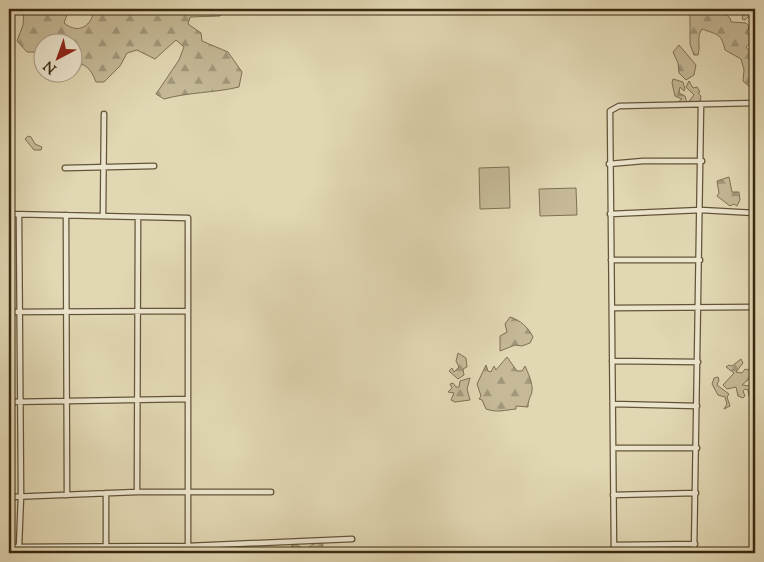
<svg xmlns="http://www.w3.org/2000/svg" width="764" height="562" viewBox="0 0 764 562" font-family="'Sorts Mill Goudy',serif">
	<defs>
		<pattern id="forest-firs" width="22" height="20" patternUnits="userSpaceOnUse" patternTransform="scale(1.25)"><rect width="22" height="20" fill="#c5b997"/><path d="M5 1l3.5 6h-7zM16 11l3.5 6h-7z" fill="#a1967a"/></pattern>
	</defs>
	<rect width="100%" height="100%" fill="#e1d7b3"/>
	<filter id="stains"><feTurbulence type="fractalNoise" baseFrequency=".004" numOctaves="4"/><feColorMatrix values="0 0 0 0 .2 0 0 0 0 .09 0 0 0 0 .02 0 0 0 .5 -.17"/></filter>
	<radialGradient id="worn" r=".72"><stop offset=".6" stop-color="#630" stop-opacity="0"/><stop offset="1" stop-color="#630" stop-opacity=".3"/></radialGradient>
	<path fill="#c5b997" stroke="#807054" d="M509,167L510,208L480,209L479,168Z
		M576,188L577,215L540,216L539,189Z"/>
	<path fill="url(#forest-firs)" stroke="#807054" d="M24,9H69L64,23C79,35 92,26 94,9H225L220,16L190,17L188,24L201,33L202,41L228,52L242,72L239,87C214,93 189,92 164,99L156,94L179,60L184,47L176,40L155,59L137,50L127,53L120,66L104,82H96C91,69 86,63 73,63L72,42H42V52H27L17,41L23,25Z
		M690,9H703L704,12L721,10L730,18L731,22L746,23L749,26L747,34L755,36V46L749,44L746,47L748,50L755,49V83L752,89L743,81L744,70L741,59L725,50C721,33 718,35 702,29C696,37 701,46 698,55H694L690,44Z
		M744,9H755V14H751L745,20L742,19Z
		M679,45L696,65L694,75L686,80L679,73L678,63L673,52Z
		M673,79L683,82L685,89L684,91L680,87L679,93L685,96L687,103L685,104L678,102L682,99L675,96L672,83Z
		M689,81L693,88L697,87L700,92L698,93L701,96L700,102L689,101L694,95L686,87Z
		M28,136L31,137L35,144L42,147L41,150H34L25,139Z
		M729,177L732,192H739L740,200L737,206L734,204L730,206L717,196L719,193L717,181Z
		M510,317C520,320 528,327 533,337L530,343L522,346L515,345L500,351V336L507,332L505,324Z
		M458,353L466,358L467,367L463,369L464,375L458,379L449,371L452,368L454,372L459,367L456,361Z
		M507,357L517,371H522L525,366C528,373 533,383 532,391C531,397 528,399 528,407L516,406V409C504,410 498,413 486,409L482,400L479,399L481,396L477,384L486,365L488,371L491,372L494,366L496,370Z
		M741,359L743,363L736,372L742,373L745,369L749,370L751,377L742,385L751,386L754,391L749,396L748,390L745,389L743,391L745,396L743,398L738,396L736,387L727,389L723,385L734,373L726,367L729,365L732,366Z
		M718,377L719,380L717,385L729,394L727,397L730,406L724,409L727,404L725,397L718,395L712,384L714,378Z
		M470,378L467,389L470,400L455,402L451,400L454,393L448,392L452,388L450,384L453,383L456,387H459L460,381Z
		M321,541L323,544L320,553H296L291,546L296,544C308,554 310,543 321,541Z"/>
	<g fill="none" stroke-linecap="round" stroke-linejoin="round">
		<defs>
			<path id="minor" d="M9,84L11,9
				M9,125L11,166V553
				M609,164L643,161H702
				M65,168L154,166
				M9,214L188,218V553
				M610,214L701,210L755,213
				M66,215L67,495
				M103,216L104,114
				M611,260H700
				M612,308L755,307
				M10,312L188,311
				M612,361L698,362
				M9,402L188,399
				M613,404L697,406
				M613,448H697
				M137,492L138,217
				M106,493V553
				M613,495L696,493
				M10,497L137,492H271
				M614,545L695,544
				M10,547L188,546L352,539
				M19,547L21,496L19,215
				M614,553L610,111L619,106L755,103
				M694,553L701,104"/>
		</defs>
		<use href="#minor" stroke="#645439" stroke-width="7"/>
		<use href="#minor" stroke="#ece5ce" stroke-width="4.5"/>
	</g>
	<rect width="764" height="562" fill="none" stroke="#e1d7b3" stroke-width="30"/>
	<rect x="10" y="10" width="744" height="542" fill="none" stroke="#3a2810" stroke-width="2.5"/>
	<rect x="15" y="15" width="734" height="532" fill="none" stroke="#3a2810"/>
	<g transform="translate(58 58) rotate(221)"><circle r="24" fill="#ece5ce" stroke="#a59982"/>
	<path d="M0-4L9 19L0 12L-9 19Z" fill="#8f2418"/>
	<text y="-8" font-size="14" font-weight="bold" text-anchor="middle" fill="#3a2810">N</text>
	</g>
	<rect width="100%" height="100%" filter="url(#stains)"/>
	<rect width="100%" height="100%" fill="url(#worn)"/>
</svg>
